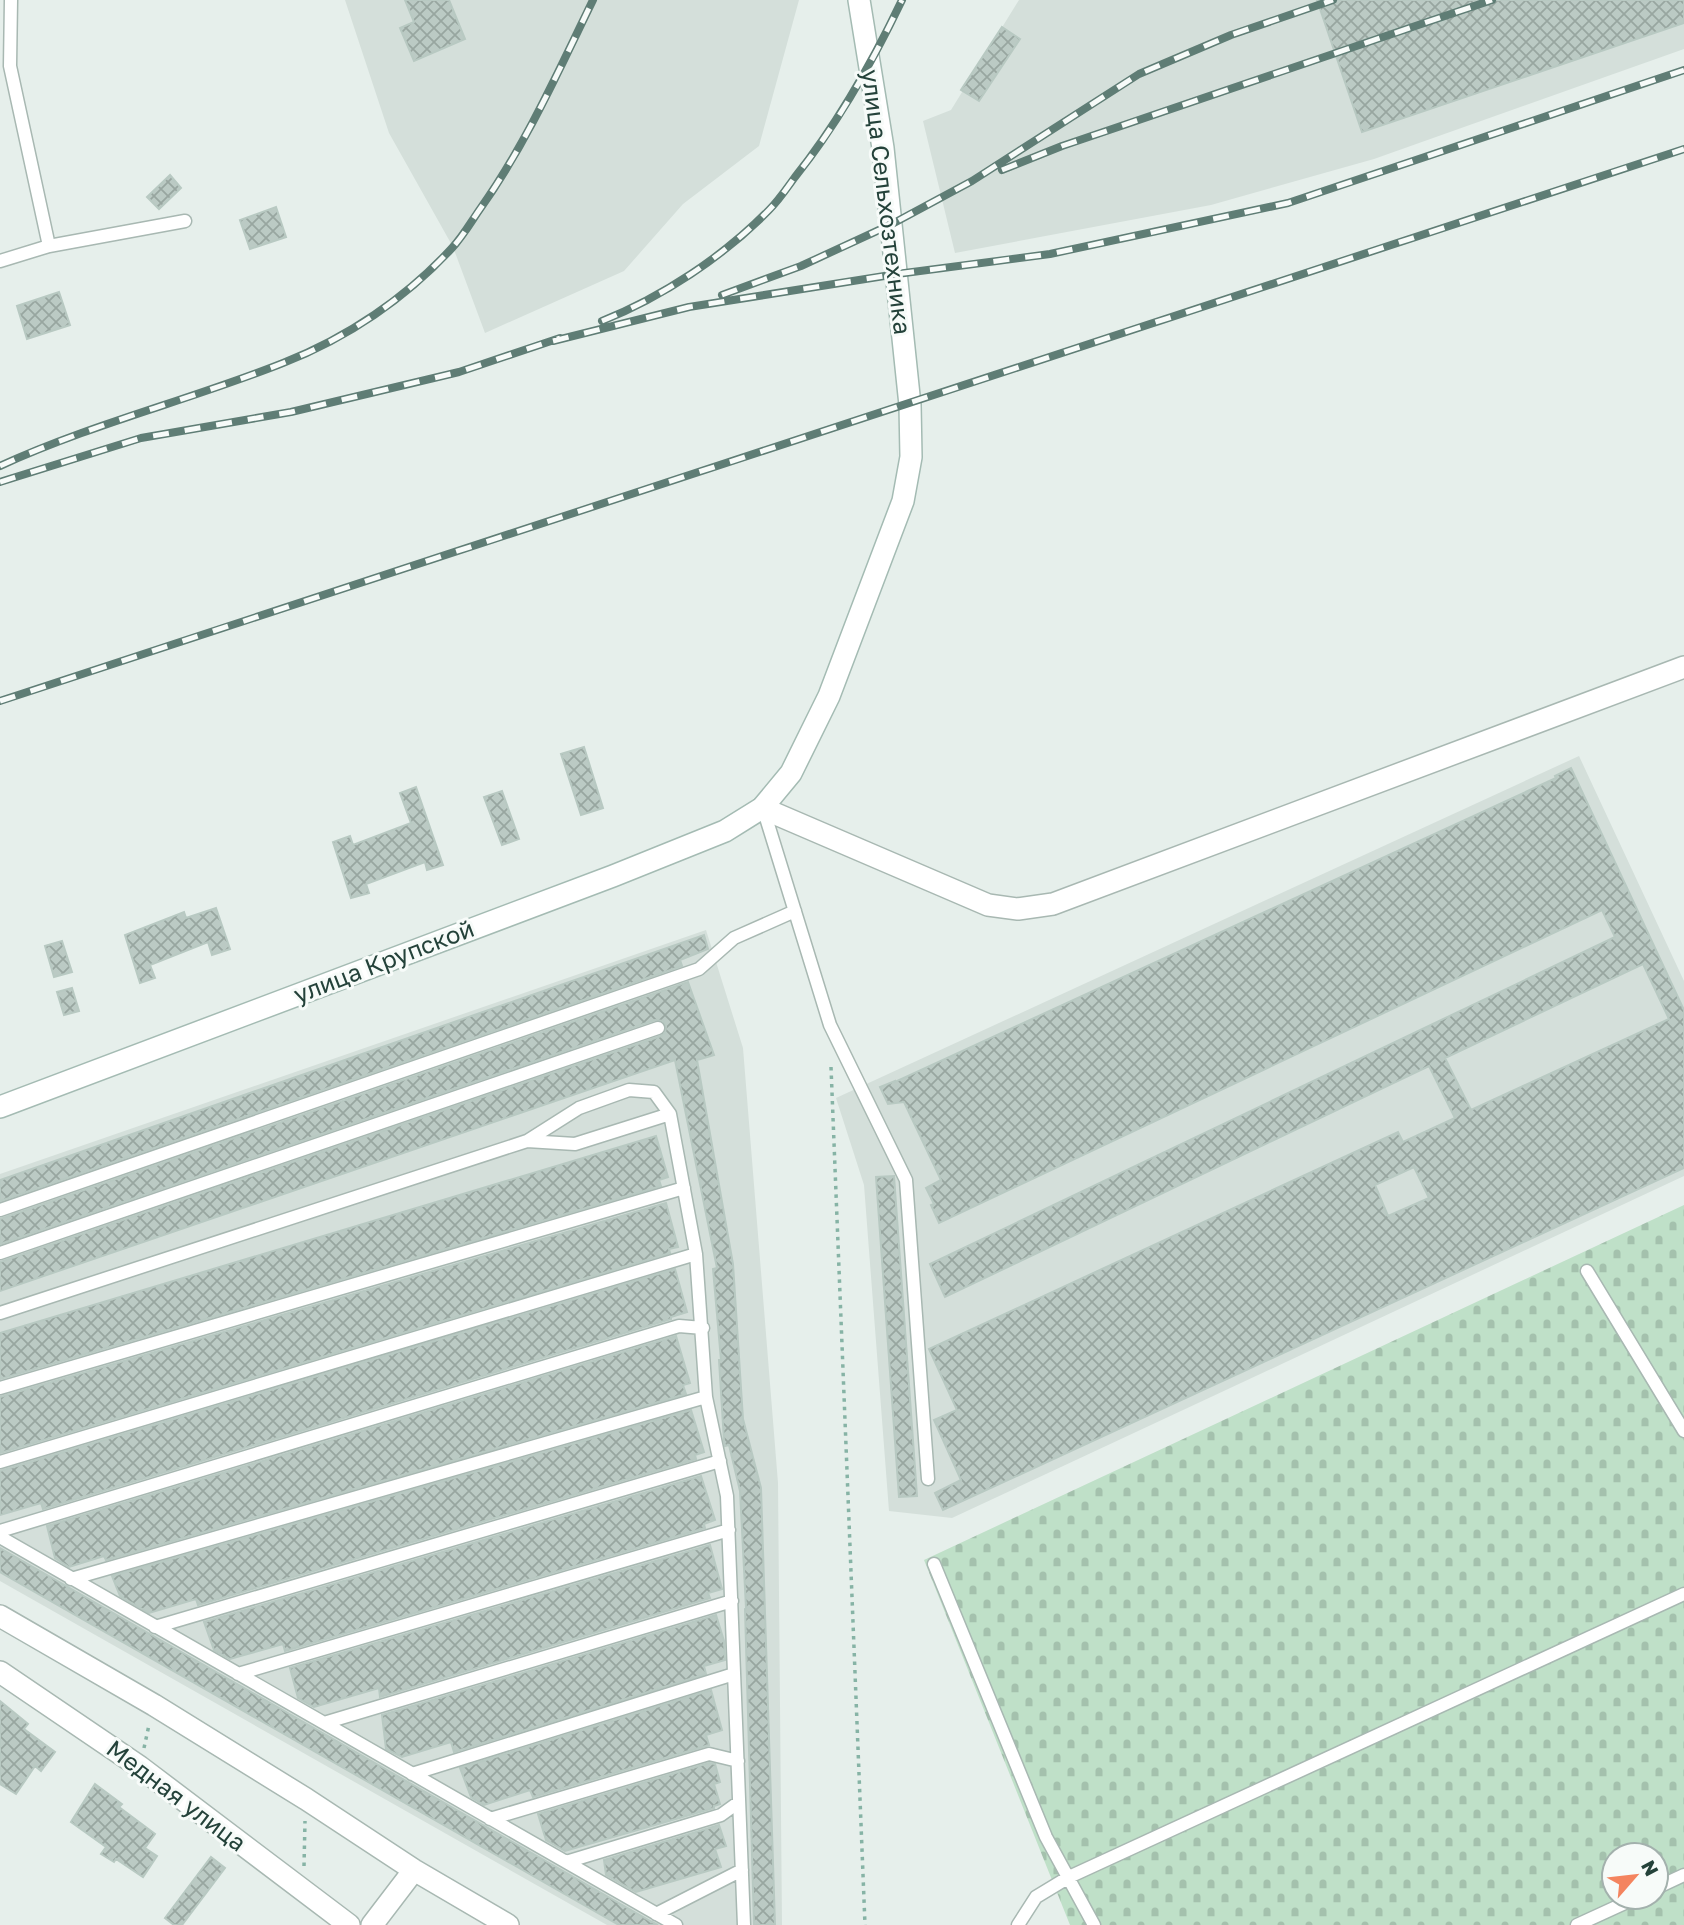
<svg xmlns="http://www.w3.org/2000/svg" width="1684" height="1925" viewBox="0 0 1684 1925" font-family="'Golos Text',sans-serif">
	<defs>
		<pattern id="cemetery-stones" width="16" height="16" patternUnits="userSpaceOnUse" patternTransform="scale(1.75)"><rect width="16" height="16" fill="#bfe0c8"/><path d="M2 7V4a2 2 0 0 1 4 0v3zM10 15v-3a2 2 0 0 1 4 0v3z" fill="#a4c1ad"/></pattern>
		<pattern id="building-cross-hatch" width="8" height="8" patternUnits="userSpaceOnUse" patternTransform="scale(1.75)"><rect width="8" height="8" fill="#bbcac4"/><path d="M0 0l8 8M0 8l8-8" fill="none" stroke="#98a6a0"/></pattern>
	</defs>
	<rect width="100%" height="100%" fill="#e6efeb"/>
	<path fill="#d4dfda" d="M345,0H799L759,146L683,204L624,271L485,333L453,247L389,133Z
		M1019,0H1684V49L1374,159L1211,205L955,253L923,121L951,110Z
		M1579,756L1684,981V1176L952,1518L889,1511L864,1185L836,1098Z
		M706,930L743,1048L778,1483L782,1925H607L0,1581V1174Z"/>
	<path fill="url(#cemetery-stones)" fill-rule="evenodd" d="M1684,1205V1925H1070L924,1560ZM1614,1855H1656V1897H1614Z"/>
	<path fill="url(#building-cross-hatch)" stroke="#b8c9c2" stroke-width="2" fill-rule="evenodd" d="M405,0H449L465,39L414,61L400,28L414,22Z
		M1317,0H1684V23L1362,132Z
		M1002,27L1020,39L979,101L961,90Z
		M170,175L181,188L159,209L147,197Z
		M276,207L286,237L250,249L240,220Z
		M59,292L70,325L27,339L17,306Z
		M584,747L603,808L581,815L561,754Z
		M1571,768L1684,1010V1168L943,1510L935,1493L961,1480L934,1420L957,1410L929,1349L1398,1132L1403,1142L1455,1118L1429,1066L945,1297L930,1264L1615,937L1602,910L939,1223L931,1205L934,1204L926,1188L941,1180L904,1102L888,1104L880,1087L895,1081V1082L1556,778L1555,776ZM1643,964L1669,1019L1471,1110L1445,1058ZM1414,1167L1429,1198L1388,1216L1375,1185Z
		M416,787L443,865L427,870L425,862L366,884L369,893L351,898L333,842L350,836L353,845L411,823L400,793Z
		M502,791L519,839L502,845L484,797Z
		M216,908L230,949L212,955L208,942L150,965L155,978L140,983L125,935L184,912L186,918Z
		M704,935L708,949L680,960L682,966L0,1201V1180Z
		M62,941L72,972L54,977L45,946Z
		M688,982L714,1055L697,1060L733,1264L743,1419L761,1488L775,1925H754L745,1609L746,1608L740,1491L729,1445L725,1446L724,1441L719,1360H721L713,1269L717,1268L675,1060L0,1291V1262L661,1036L665,1033L666,1026L663,1021L655,1020L0,1244V1219Z
		M72,988L79,1011L64,1015L57,992Z
		M656,1136L668,1177L659,1180L661,1186L0,1379V1333Z
		M894,1176L917,1496L899,1497L876,1177Z
		M666,1203L678,1247L669,1249L670,1253L0,1453V1397Z
		M675,1269L687,1312L671,1317V1319L43,1509L41,1503L0,1515V1471Z
		M676,1336L690,1383L683,1385L686,1394L106,1560L104,1556L69,1567L55,1558L47,1526Z
		M691,1410L704,1452L695,1455L696,1459L198,1605L196,1599L149,1613L120,1596L112,1576Z
		M701,1476L715,1520L704,1524L705,1528L285,1651L283,1644L230,1659L214,1650L204,1622Z
		M710,1545L722,1589L708,1593L710,1598L380,1697L379,1688L314,1707L298,1698L290,1668Z
		M0,1548L652,1922L658,1925H619L0,1572Z
		M716,1615L724,1641L725,1660L704,1666L706,1674L454,1752L451,1742L402,1757L386,1749L382,1715Z
		M711,1690L722,1730L706,1735L709,1745L533,1797L530,1790L484,1805L471,1797L460,1768Z
		M0,1701L28,1724L24,1729L55,1752L41,1771L35,1766L16,1794L0,1784Z
		M709,1763L715,1764L720,1782L714,1784L720,1804L714,1806V1808L565,1851L546,1840L538,1814Z
		M95,1784L122,1804L119,1807L155,1834L145,1848L157,1856L143,1877L116,1859L114,1862L101,1854L106,1847L71,1822Z
		M719,1825L726,1846L715,1849L721,1867L636,1892L606,1875L604,1860Z
		M211,1857L225,1868L182,1925H174L165,1918Z"/>
	<g fill="none" stroke-linecap="round" stroke-linejoin="round">
		<defs>
			<path id="lane" d="M11,0L10,66L49,246
				M0,261L49,246L185,221
				M763,808L830,1025L906,1180L928,1479
				M527,1141L575,1144L670,1114
				M0,1210L699,969L734,938L795,911
				M0,1253L658,1028
				M1587,1271L1684,1431
				M0,1313L527,1141L579,1108L629,1090L654,1092L670,1114L696,1254L706,1397L727,1496L744,1925
				M0,1388L684,1188
				M0,1462L696,1254
				M0,1531L679,1326L703,1328
				M0,1537L676,1925
				M934,1564L1046,1837L1094,1925
				M71,1579L706,1397
				M155,1627L720,1461
				M238,1674L729,1530
				M324,1723L732,1601
				M412,1774L734,1674
				M490,1819L709,1754L738,1761
				M566,1862L721,1815L739,1802
				M1656,1888L1684,1875
				M656,1914L742,1870
				M1018,1925L1036,1897L1069,1877L1684,1594
				M1577,1925L1638,1897"/>
			<path id="street" d="M762,808L988,905L1018,909L1053,904L1684,667
				M0,1616L154,1705L306,1799L414,1870L508,1925
				M0,1672L140,1767L349,1925
				M372,1925L414,1870"/>
			<path id="secondary" d="M0,1107L613,876L725,831L762,808L791,773L829,696L903,501L911,457L910,405L883,148L859,0"/>
		</defs>
		<use href="#lane" stroke="#a8b8b2" stroke-width="15"/>
		<use href="#street" stroke="#a8b8b2" stroke-width="24"/>
		<use href="#secondary" stroke="#a4bbb3" stroke-width="24"/>
		<path stroke="#86b3a5" stroke-width="3.5" stroke-dasharray="3.5 5" stroke-linecap="butt" d="M831,1067L865,1925
			M144,1748L149,1725
			M304,1866L305,1821"/>
		<use href="#lane" stroke="#fff" stroke-width="12"/>
		<use href="#street" stroke="#fff" stroke-width="21"/>
		<use href="#secondary" stroke="#fff" stroke-width="21"/>
		<defs>
			<path id="rail" d="M1002,170L1062,146L1492,0
				M722,295L801,266L892,224L972,181L1139,74L1231,35L1333,0
				M602,321C662,297 723,257 769,210C779,200 787,188 795,177C839,122 872,63 902,0
				M553,341L689,307L897,274L1050,254L1288,203L1684,70
				M0,466C91,424 190,400 283,363C347,338 406,298 452,248C463,236 471,222 480,209C526,144 558,72 593,0
				M0,482L141,438L291,412L459,372L560,338
				M0,701L1684,149"/>
		</defs>
		<use href="#rail" stroke="#5f7d75" stroke-width="8"/>
		<use href="#rail" stroke="#f7fbf9" stroke-width="5" stroke-dasharray="16" stroke-linecap="butt"/>
	</g>
	<g text-anchor="middle" stroke-width="6" stroke-linejoin="round" paint-order="stroke">
		<g font-size="24" fill="#24423a" stroke="#f7fbf9">
			<text transform="translate(886 202) rotate(83)" y="8">улица Сельхозтехника</text>
			<text transform="translate(384 962) rotate(-21)" y="8">улица Крупской</text>
			<text transform="translate(176 1796) rotate(37)" y="8">Медная улица</text>
		</g>
	</g>
	<g transform="translate(1635 1876) rotate(62)"><circle r="33" fill="#f7fbf9" stroke="#a3b1ad" stroke-width="2"/>
	<path d="M0-5L12 26L0 18L-12 26Z" fill="#f4845f"/>
	<text y="-10" font-size="19" font-weight="bold" text-anchor="middle" fill="#24423a">N</text>
	</g>
</svg>
